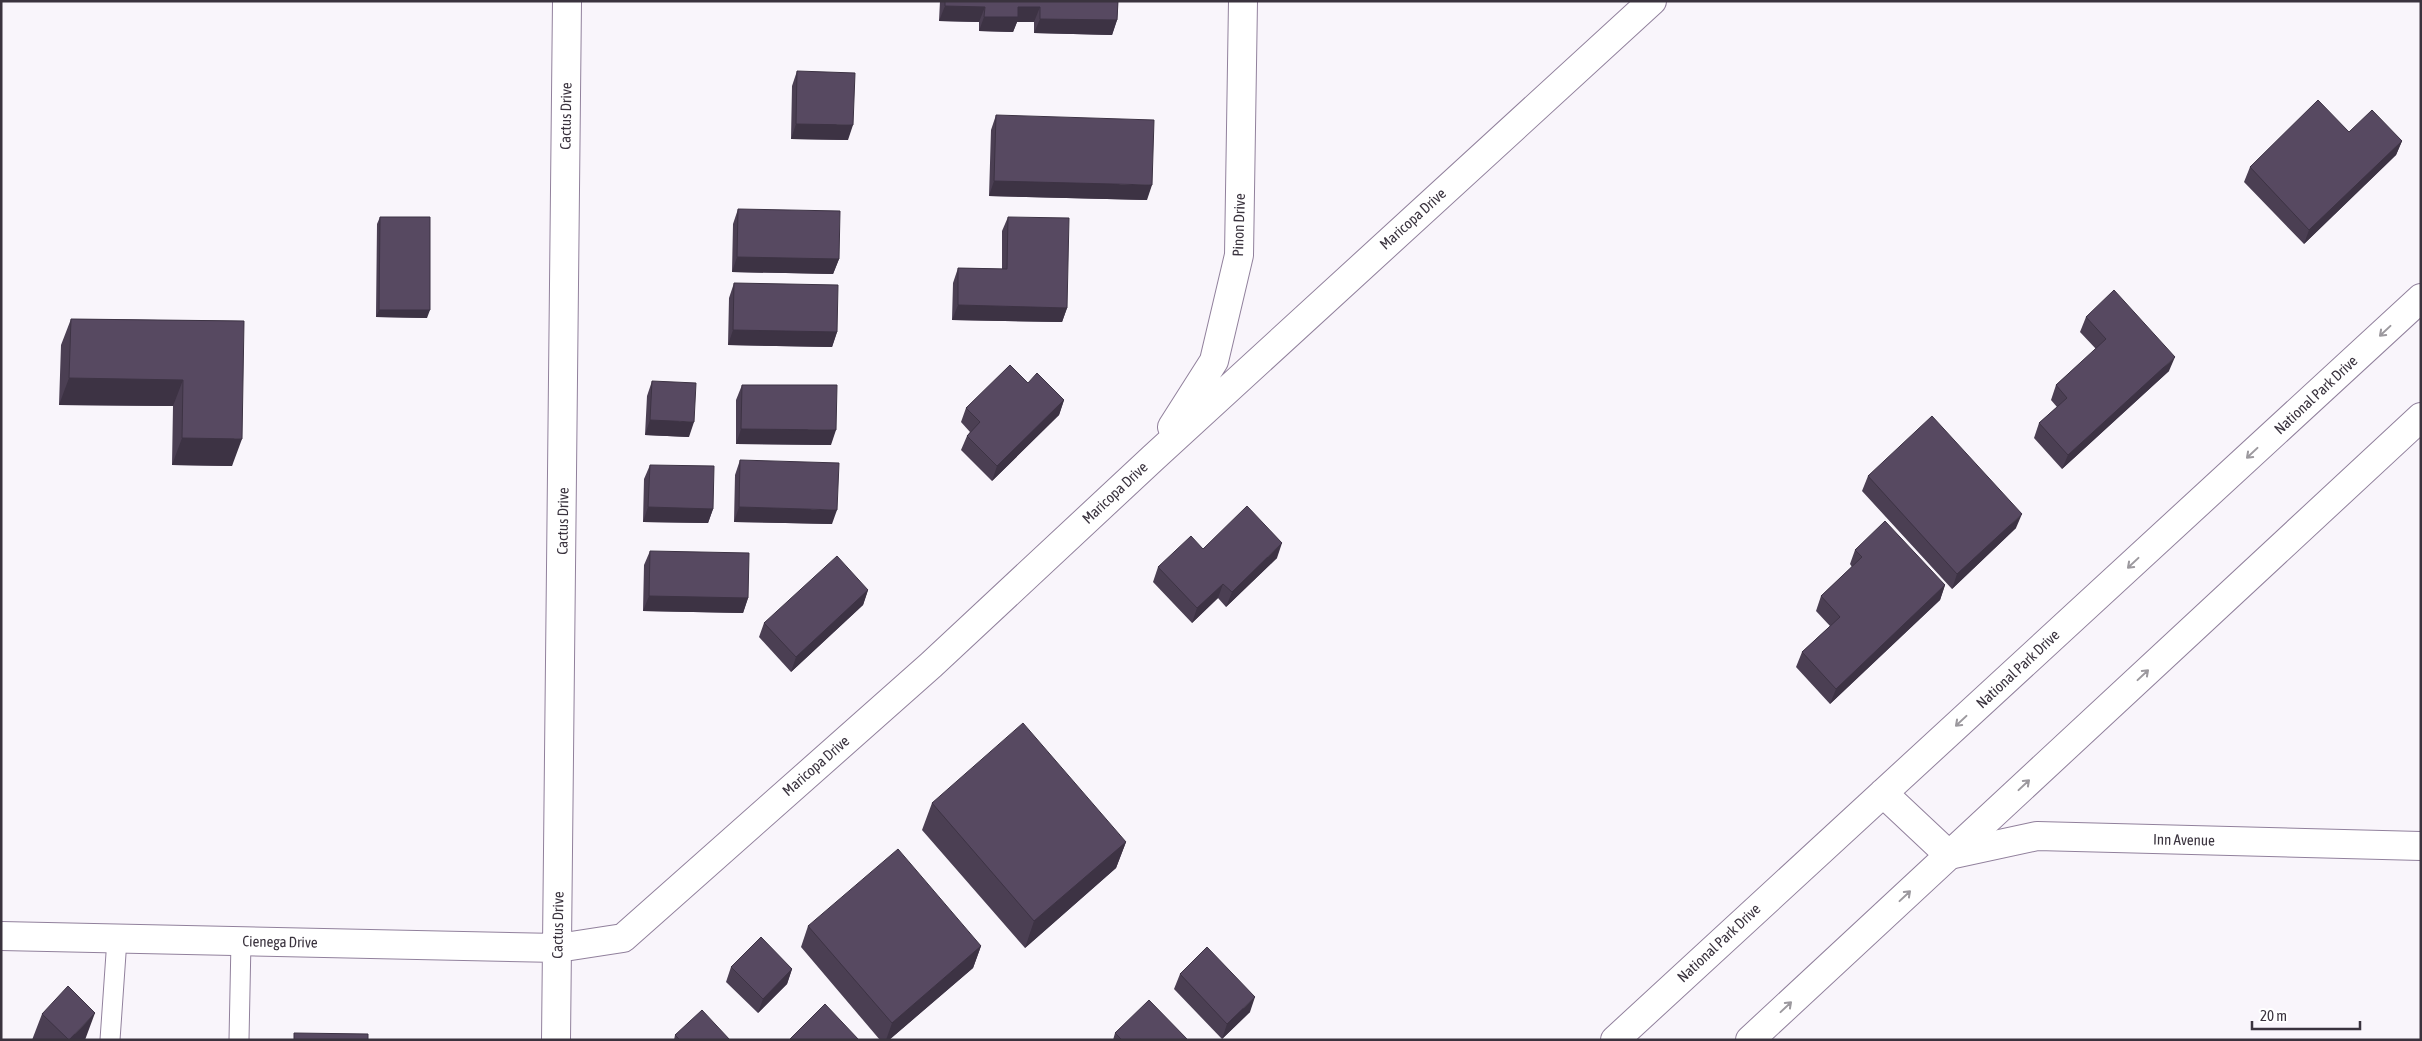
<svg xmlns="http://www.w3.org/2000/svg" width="2422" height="1041" viewBox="0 0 2422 1041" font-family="'Asap Condensed',sans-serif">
	<rect width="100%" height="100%" fill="#f9f5fb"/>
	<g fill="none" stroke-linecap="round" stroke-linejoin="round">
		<defs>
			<path id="lane" d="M110,1040L117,939
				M239,1040L241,941"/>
			<path id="street" d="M1172,427L1214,361L1239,255L1243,1
				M1949,855L2037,836L2421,846
				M1,936L558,948L623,938L931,665L1153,458L1652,1
				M556,1040L567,1"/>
			<path id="secondary" d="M1883,793L1949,855
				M1615,1040L2421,298
				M1750,1040L2421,417"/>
		</defs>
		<use href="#lane" stroke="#91809c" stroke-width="21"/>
		<use href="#street" stroke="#91809c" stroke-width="30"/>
		<use href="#secondary" stroke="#91809c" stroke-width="30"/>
		<use href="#lane" stroke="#fff" stroke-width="19"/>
		<use href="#street" stroke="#fff" stroke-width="28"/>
		<use href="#secondary" stroke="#fff" stroke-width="28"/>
	</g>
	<path fill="#4b3f53" d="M940,1H1118L1117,20L1112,35L1034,33V22H1017L1013,32L979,31V22L939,21Z
		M797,71L848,140L791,139L792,86Z
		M996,115L1147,200L989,196L991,130Z
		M2349,132L2402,141L2396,155L2304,244L2244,182L2250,167Z
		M738,209L839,259L833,274L732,272L733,224Z
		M380,217L427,318L376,317L377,224Z
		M1008,217L1067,308L1062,322L952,320L953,283L958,268L1002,269V231Z
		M734,283L837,332L832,347L728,345L729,298Z
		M2086,317L2169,371L2062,469L2034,438L2039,423L2057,407L2051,400L2056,385L2096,349L2080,332Z
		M71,319L244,321L232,466L172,465L173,406L59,405L61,345Z
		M652,381L689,437L645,435L647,396Z
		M1028,383L1064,400L1059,415L992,481L961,450L967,436L970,432L961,422L966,408Z
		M742,385L831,445L736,444V400Z
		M740,460L832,524L734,522L735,475Z
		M650,465L713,509L708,523L643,522L644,479Z
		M1868,476L2016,528L1952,589L1862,491Z
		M1203,549L1277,558L1226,607L1218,598L1192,623L1153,582L1158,567Z
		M1855,550L1945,585L1940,600L1830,704L1796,667L1802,652L1830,626L1816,611L1821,596L1852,567L1850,564Z
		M650,551L748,598L743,613L643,611L644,565Z
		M868,590L863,605L791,672L759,637L764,623Z
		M932,803L1126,842L1116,868L1025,948L922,830Z
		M808,926L981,946L973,968L889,1040H880L801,947Z
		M731,967L792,969L787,984L758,1013L726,982Z
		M1180,974L1250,1012L1222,1039L1174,989Z
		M42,1014L85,1040H32Z
		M1115,1033L1188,1040H1113Z
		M675,1035L730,1040H674Z"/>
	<path fill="#3d3344" d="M945,6L985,7L979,22L939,21Z
		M1018,7H1040L1034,22H1017L1013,32L979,31L984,17Z
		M1040,19L1117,20L1112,35L1034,33Z
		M796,124L853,125L848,140L791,139Z
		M2402,141L2396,155L2304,244L2309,230Z
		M994,181L1152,185L1147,200L989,196Z
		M737,257L839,259L833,274L732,272Z
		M958,305L1067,308L1062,322L952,320Z
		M379,310H430L427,318L376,317Z
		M733,330L837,332L832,347L728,345Z
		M2175,357L2169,371L2062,469L2068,455Z
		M69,378L183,380L173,406L59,405Z
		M1064,400L1059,415L992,481L997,466Z
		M650,420L694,422L689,437L645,435Z
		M741,429L836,430L831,445L736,444Z
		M182,438L242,439L232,466L172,465Z
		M648,507L713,509L708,523L643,522Z
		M739,507L837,510L832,524L734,522Z
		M2022,514L2016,528L1952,589L1957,574Z
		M1282,543L1277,558L1226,607L1232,592Z
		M1223,584L1218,598L1192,623L1197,608Z
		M1945,585L1940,600L1830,704L1836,689Z
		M868,590L863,605L791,672L796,657Z
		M649,596L748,598L743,613L643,611Z
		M1126,842L1116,868L1025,948L1034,921Z
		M981,946L973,968L889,1040H886L892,1023Z
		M792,969L787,984L758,1013L763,999Z
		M1255,997L1250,1012L1222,1039L1227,1024Z
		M95,1013L85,1040H69Z"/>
	<path fill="#574961" stroke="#3d3344" d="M945,1H1118L1117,20L1040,19V7H1018V17H984L985,7L945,6Z
		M797,71L855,73L853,125L796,124Z
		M2318,100L2349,132L2372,110L2402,141L2309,230L2250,167Z
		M996,115L1154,120L1152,185L994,181Z
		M738,209L840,211L839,259L737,257Z
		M380,217H430V310H379Z
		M1008,217L1069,218L1067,308L958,305V268L1007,269Z
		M734,283L838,285L837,332L733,330Z
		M2114,290L2175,357L2068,455L2039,423L2067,398L2056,385L2106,339L2086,317Z
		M71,319L244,321L242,439L182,438L183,380L69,378Z
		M1010,365L1028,383L1037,373L1064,400L997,466L967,436L980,422L966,408Z
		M652,381L696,383L694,422L650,420Z
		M742,385H837L836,430L741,429Z
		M1932,416L2022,514L1957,574L1868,476Z
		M740,460L839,463L837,510L739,507Z
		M650,465L714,466L713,509L648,507Z
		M1247,506L1282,543L1232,592L1223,584L1197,608L1158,567L1191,536L1203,549Z
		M1885,521L1945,585L1836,689L1802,652L1840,617L1821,596L1862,557L1855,550Z
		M650,551L749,553L748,598L649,596Z
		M837,556L868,590L796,657L764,623Z
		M1023,723L1126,842L1034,921L932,803Z
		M898,849L981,946L892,1023L808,926Z
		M761,937L792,969L763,999L731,967Z
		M1207,947L1255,997L1227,1024L1180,974Z
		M68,986L95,1013L69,1040L42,1014Z
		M1149,1000L1188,1040H1122L1115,1033Z
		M825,1004L859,1040H791L790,1039Z
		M702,1010L730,1040H680L675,1035Z
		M294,1033L368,1034V1040H294Z"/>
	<defs><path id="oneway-shaft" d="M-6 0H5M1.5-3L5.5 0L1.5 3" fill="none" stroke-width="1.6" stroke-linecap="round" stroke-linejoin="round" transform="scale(1.25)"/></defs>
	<g stroke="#9c999e">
		<use href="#oneway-shaft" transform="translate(2385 331) rotate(137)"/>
		<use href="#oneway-shaft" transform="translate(2252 453) rotate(137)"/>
		<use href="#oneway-shaft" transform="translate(2133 563) rotate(137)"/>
		<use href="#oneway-shaft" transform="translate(2143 675) rotate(-43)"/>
		<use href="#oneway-shaft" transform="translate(1961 721) rotate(137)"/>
		<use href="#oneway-shaft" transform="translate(2024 785) rotate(-43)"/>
		<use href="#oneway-shaft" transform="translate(1905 896) rotate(-43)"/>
		<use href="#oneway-shaft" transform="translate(1786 1007) rotate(-43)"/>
	</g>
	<g text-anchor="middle" stroke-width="5" stroke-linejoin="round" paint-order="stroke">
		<g font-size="15" fill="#3a333e" stroke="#fff">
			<text transform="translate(566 116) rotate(-89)" y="5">Cactus Drive</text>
			<text transform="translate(1413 219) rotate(-42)" y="5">Maricopa Drive</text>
			<text transform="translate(1239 225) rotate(-88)" y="5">Pinon Drive</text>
			<text transform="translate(2316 395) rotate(-43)" y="5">National Park Drive</text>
			<text transform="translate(1115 493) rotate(-43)" y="5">Maricopa Drive</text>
			<text transform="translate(563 521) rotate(-89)" y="5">Cactus Drive</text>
			<text transform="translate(2018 669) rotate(-43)" y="5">National Park Drive</text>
			<text transform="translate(816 766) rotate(-41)" y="5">Maricopa Drive</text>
			<text transform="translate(2184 840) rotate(1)" y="5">Inn Avenue</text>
			<text transform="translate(558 925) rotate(-89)" y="5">Cactus Drive</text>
			<text transform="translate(280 942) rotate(1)" y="5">Cienega Drive</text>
			<text transform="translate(1719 943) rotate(-43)" y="5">National Park Drive</text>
		</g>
	</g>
	<rect width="2422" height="1041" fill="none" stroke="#3a333e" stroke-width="5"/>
	<path d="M2252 1021v8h108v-8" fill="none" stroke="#3a333e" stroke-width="2.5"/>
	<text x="2260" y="1021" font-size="15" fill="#3a333e" stroke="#ffffff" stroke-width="4" paint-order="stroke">20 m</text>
</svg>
